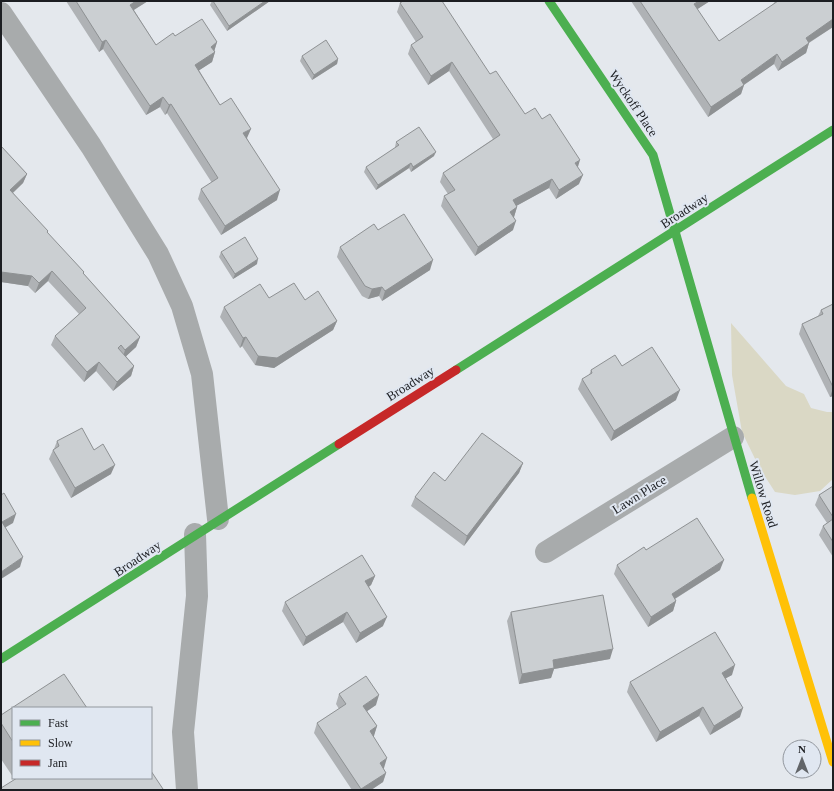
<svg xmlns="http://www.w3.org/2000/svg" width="834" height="791" viewBox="0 0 834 791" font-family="Georgia,serif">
	<rect width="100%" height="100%" fill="#e4e8ed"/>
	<path fill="#dad8c5" d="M731,323L786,386L804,394L811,408L827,412H833V479L820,491L795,495L775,492L759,467L742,432L732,375Z"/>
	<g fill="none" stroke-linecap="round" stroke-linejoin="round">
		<path stroke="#a8abac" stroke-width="22" d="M1,13L91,146L158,254L182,306L202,374L218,519
			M546,552L733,437
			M187,790L183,732L197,596L195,534"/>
		<path stroke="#4caf50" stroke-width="9" d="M549,1L653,155L752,498
			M456,370L833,130
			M1,659L339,444"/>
		<path stroke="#ffc107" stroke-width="9" d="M752,498L833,762"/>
		<path stroke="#c62828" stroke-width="9" d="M339,444L456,370"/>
	</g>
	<path fill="#afb2b5" d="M66,1H148L134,10L156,45L175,36L217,42L214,51L215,52L212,62L199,70L220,105L247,138L277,200L221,235L198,199L201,189L212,183L167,113L165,115L160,107L146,115L103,49L99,52Z
		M212,1H270L227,31L210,5Z
		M631,1H710L697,9L719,41L773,5L775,1H833V27L809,43L806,53L778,71L774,64L744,85L741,94L708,117Z
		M400,3L490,74L525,114L542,119L578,167L579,184L556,199L549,188L516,206L517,207L514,217L513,230L475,256L441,206L444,196L448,194L440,182L443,173L493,139L449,71L428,85L408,54L411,45L416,42L397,12Z
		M302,56L338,59L337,64L312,80L300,61Z
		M396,142L434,156L411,172L409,168L376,190L364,172L366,167L395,148V147Z
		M1,146L27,174L23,183L13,193L47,233L84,272V274L140,337L136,347L126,356L134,366L131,376L113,391L96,371L84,382L51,345L55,336L79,314L48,281L35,293L28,286L1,282Z
		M378,230L430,270L382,301L379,296L368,299L362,296L337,257L340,247Z
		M221,252L257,264L233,279L219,257Z
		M269,298L305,300L337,321L333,330L274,368L255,365L242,346L240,348L220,317L224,307Z
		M833,304V396L830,397L799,334L802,324L818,316L821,310Z
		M622,366L676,400L611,441L578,389L582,379L589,375L591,370Z
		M57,441L94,450L111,474L71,498L49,459L53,450L54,449Z
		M523,463L519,473L464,546L411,506L415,497Z
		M833,486V557L819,535L823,526L827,523L815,505L819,495Z
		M646,550L720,570L675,599L676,601L673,611L648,627L614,574L617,565Z
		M375,576L371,585L369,587L383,626L356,643L343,622L303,646L282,611L285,602Z
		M511,612L610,659L554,669L551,678L519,684L507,621Z
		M732,675L726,678L740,717L710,735L699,716L656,742L627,692L630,682Z
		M339,694L376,705L367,711L377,726L373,737L384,768H383L386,773L383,782L371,790H352L314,733L317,723L339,709L336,704Z
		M13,708V777L1,759V715Z"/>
	<path fill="#8e9193" d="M136,1H148L127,14L130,5Z
		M265,1H270L227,31L229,26Z
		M699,1H710L690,14L694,4Z
		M833,19V27L802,47L806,38Z
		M106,40L103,49L99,52L102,42Z
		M217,42L214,52L211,47Z
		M809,43L806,53L778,71L782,62Z
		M215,52L212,62L192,75L195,65Z
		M777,54L774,64L742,86L744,85L741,94L708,117L711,107L741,80Z
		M338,59L337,64L312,80L314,75Z
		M452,62L449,71L428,85L431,76Z
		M163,97L160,107L146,115L150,106Z
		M171,104L167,113L165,115L169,105Z
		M251,129L247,138L240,143L243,133Z
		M436,152L434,156L411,172L413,167Z
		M580,160L577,170L575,163Z
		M411,163L409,168L376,190L378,185Z
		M27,174L23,183L6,199L10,190Z
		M583,175L579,184L556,199L559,190Z
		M552,179L549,188L509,210L513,200Z
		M280,190L277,200L221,235L225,226Z
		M517,207L514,217L507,222L510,212Z
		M516,221L513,230L475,256L478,247Z
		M258,259L257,264L233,279L235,274Z
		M433,260L430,270L382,301L385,291Z
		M52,271L48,281L35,293L39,283Z
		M1,272L32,276L28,286L1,282Z
		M382,287L379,296L368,299L372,289Z
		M337,321L333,330L274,368L255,365L258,356Z
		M140,337L136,347L122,360L125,350Z
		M246,337L242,346L240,348L243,338Z
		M99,362L96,371L84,382L87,372Z
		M134,366L131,376L113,391L117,382Z
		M833,388V396L830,397Z
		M680,390L676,400L611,441L614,431Z
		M523,463L519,473L464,546L467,536Z
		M115,465L111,474L71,498L75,488Z
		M16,514L13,523L1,530L2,522Z
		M23,557L20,567L1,579V572Z
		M724,560L720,570L668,603L672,594Z
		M375,576L371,585L362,591L365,581Z
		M676,601L673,611L648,627L651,617Z
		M347,612L343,622L303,646L306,637Z
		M387,617L383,626L356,643L360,633Z
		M613,649L610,659L554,669L551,678L519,684L522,674L553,660Z
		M735,665L732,675L719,682L722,673Z
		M379,695L376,705L360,716L363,706Z
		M703,707L699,716L656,742L660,732Z
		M743,708L740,717L710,735L714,726Z
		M377,726L374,736L366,741L370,731Z
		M387,758L384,768L377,772L380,763Z
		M386,773L383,782L371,790H361V789Z"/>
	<path fill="#cbcfd2" stroke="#8e9193" d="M76,1H136L130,5L156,45L173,33L175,36L202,19L217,42L211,47L215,52L195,65L220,105L231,98L251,129L243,133L280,190L225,226L201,189L218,178L171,104L169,105L163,97L150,106L106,40L102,42Z
		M213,1H265L229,26Z
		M403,1H442L490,74L496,71L525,114L535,108L542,119L550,114L580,160L575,163L583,175L559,190L552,179L513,200L517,207L510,212L516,221L478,247L444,196L455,190L443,173L500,135L452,62L431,76L411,45L423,37L400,3Z
		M640,1H699L694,4L719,41L778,1H833V19L806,38L809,43L782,62L777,54L741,80L744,85L711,107Z
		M326,40L338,59L314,75L302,56Z
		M419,127L436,152L413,167L411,163L378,185L366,167L399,145L396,142Z
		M1,146L27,174L10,190L48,231L47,232L84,272L83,273L140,337L125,350L121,345L118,348L134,366L117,382L99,362L87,372L55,336L86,308L52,271L39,283L32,276L1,272Z
		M404,214L433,260L385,291L382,287L372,289L365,286L340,247L374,224L378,230Z
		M245,237L258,259L235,274L221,252Z
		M294,283L305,300L318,291L337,321L277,358L258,356L246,337L243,338L224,307L260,284L269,298Z
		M833,304V387L802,324L823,314L821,310Z
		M652,347L680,390L614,431L582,379L592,373L591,370L615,355L622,366Z
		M82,428L94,450L103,444L115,465L75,488L53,450L59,446L57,441Z
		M482,433L523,463L467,536L415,497L434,472L445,481Z
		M833,486V517L819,495Z
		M4,493L16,514L2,522L23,557L1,572V495Z
		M697,518L724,560L672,594L676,601L651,617L617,565L644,547L646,550Z
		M833,519V542L823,526Z
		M362,555L375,576L365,581L387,617L360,633L347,612L306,637L285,602Z
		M603,595L613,649L553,660L554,668L522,674L511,612Z
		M715,632L735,665L722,673L743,708L714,726L703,707L660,732L630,682Z
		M64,674L87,708H13V742L1,723V715Z
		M366,676L379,695L363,706L377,726L370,731L387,758L380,763L386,773L361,789L317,723L346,704L339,694Z
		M151,771L163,789L161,790H1V788L17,778H151Z"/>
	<g text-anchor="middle" stroke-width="4" stroke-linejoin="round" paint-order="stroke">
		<g font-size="13" fill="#1c1e22" stroke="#e0e7f1">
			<text transform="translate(634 103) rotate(56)" y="5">Wyckoff Place</text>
			<text transform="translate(684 210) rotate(-33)" y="5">Broadway</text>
			<text transform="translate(410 383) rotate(-32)" y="5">Broadway</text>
			<text transform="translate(639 494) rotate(-32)" y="5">Lawn Place</text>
			<text transform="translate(764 494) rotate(73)" y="5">Willow Road</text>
			<text transform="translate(137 558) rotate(-34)" y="5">Broadway</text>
		</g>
	</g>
	<rect width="834" height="791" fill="none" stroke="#1c1e22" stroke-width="4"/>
	<rect x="12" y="707" width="140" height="72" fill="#e0e7f1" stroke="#92979e"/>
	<rect x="20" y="720" width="20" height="6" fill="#4caf50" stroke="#92979e"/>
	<text x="48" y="727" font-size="12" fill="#1c1e22">Fast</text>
	<rect x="20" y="740" width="20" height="6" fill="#ffc107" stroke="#92979e"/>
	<text x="48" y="747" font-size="12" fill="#1c1e22">Slow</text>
	<rect x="20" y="760" width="20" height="6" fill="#c62828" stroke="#92979e"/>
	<text x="48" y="767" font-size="12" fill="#1c1e22">Jam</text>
	<g transform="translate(802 759)"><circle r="19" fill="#e0e7f1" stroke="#92979e"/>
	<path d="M0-3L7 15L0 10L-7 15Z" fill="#626569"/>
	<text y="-6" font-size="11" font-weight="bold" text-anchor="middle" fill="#1c1e22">N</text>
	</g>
</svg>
